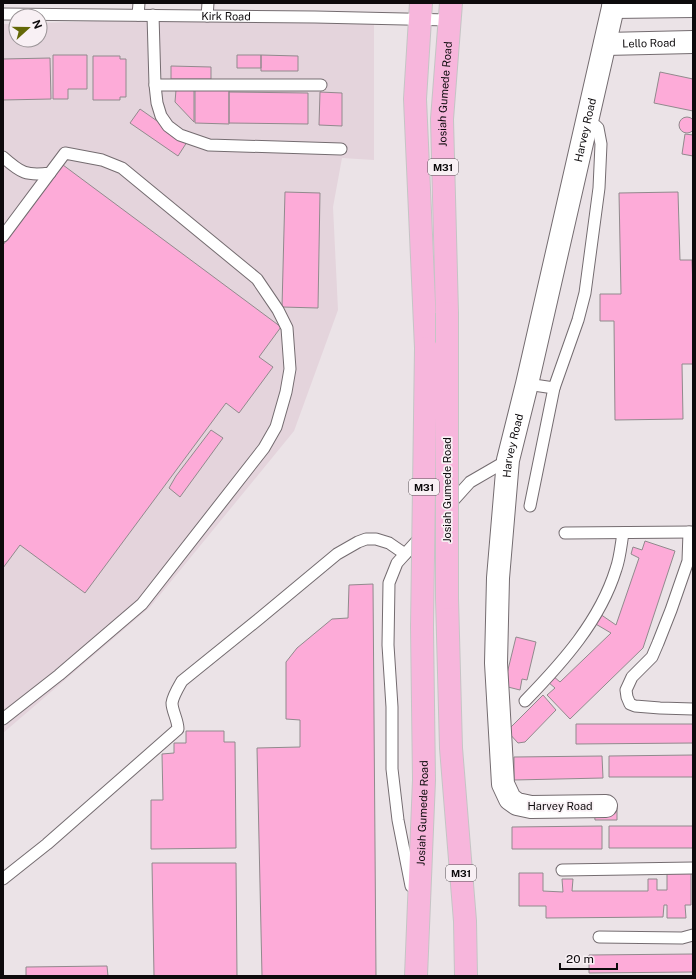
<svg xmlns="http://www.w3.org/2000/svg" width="696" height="979" viewBox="0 0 696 979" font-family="'Public Sans',sans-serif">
	<rect width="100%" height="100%" fill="#ebe3e7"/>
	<path fill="#e4d4dc" d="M157,19L374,22V160L342,158L333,207L338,310L294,431L150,607L3,733V24H16V40H40V23Z"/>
	<path fill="#fdabd8" stroke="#918a8d" d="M53,55H87V89H68V99H53Z
		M237,55H261V68H237Z
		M261,55L298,56V71H261Z
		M93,56H120V59H126V97H120V100H93Z
		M50,58L51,99L3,100V59Z
		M171,66L211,67V79H171Z
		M660,72L693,79V111L654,103Z
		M176,90H194V122L175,102Z
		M195,90H229V124L195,123Z
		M229,92L308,93V124L229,123Z
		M320,92L342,93V126L319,125Z
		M140,109L187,142L178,156L130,123Z
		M679 125a8 8 0 1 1 16 0a8 8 0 1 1-16 0Z
		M685,134L693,135V156L682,154Z
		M63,165L281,327L259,357L273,367L239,413L226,403L85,593L20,545L3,568V245Z
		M285,192L320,193L318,308L282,307Z
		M678,192L680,260H692L693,289V364H682L683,419L615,420L614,321H600V294H621L619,193Z
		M211,430L223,438L180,497L169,488L176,476Z
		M645,541L675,551L643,648L570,719L547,695L555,688L548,682L553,676L560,682L611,633L594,623L600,614L616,625L639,558L631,554L633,547L642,550Z
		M373,584L376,976H262L257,748L300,747V720L286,719V662L297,648L332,619L348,618L349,585Z
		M516,637L536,642L527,680L522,679L520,690L504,686Z
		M543,695L556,710L525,742L518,743L507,731Z
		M576,724H693V743L576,744Z
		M186,731H224V742H235L236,848L151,849V800H163L162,754L174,753V743H186Z
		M693,755V777H609V756Z
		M602,756L603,778L514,780V757Z
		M594,808H617V820H595Z
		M602,826V849H512V827Z
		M609,826H693V848H609Z
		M152,863H236L237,976H154Z
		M691,871V905H685L686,918H667V905H664L663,917L546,918V906H519V873H543V891L563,892L562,879H573L572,891H648V879H657V890H667V872Z
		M693,954V972L589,973V955Z
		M107,966L108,976H26V967Z"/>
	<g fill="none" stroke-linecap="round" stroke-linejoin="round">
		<defs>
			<g id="lane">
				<path id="s1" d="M3,14L315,17L449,20"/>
				<path d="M138,15L139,3"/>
				<path d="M153,15L155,85L157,103L161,116L168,126L180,135L209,145L341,149"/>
				<path d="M207,16L208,3"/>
				<path d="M155,85H321"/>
				<path d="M3,157C21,173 26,176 50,173L65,153L102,160L122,168L257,279L278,310L287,328L290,369L286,392L276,427L264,448L142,604L59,675L3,719"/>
				<path d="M3,236L50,173"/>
				<path d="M527,384L554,388"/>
				<path d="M530,506L554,388L578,320L585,293L599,188L601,144L598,128L596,126L586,123"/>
				<path d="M689,532L688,561L671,610L658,643L652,657L632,677L626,690L627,697L630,704L635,706L660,708L693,709"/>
				<path d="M565,533L693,532"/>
				<path d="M525,701C562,663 600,621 616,569C620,558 621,545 623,533"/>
				<path d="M562,870L693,868"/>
				<path d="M3,879L47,844L178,729C178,720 172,711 172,703C173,696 178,688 182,681L260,618L337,554L358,542L366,539H376L389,543L405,554"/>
				<path d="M411,886L398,820L392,769V707L388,645L389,583L397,563L470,482L508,460"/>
				<path d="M599,937L682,938L693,935"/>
			</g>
			<g id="street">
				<path d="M613,7L693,6"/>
				<path id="s2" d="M605,44L693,42"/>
				<path id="s3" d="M606,806L531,807L517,804L510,799L503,784L496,663L498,578L508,460L527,384L614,3"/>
			</g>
			<g id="primary">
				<path d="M421,3L415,99L426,348"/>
				<path id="s4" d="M447,313L442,119L451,3"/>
				<path d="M447,598L451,748L465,921L466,976"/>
				<path id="s5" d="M416,976L424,780L422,627"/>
			</g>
		</defs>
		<use href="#lane" stroke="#746c70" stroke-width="13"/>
		<use href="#street" stroke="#746c70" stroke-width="24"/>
		<use href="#primary" stroke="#c5c4c5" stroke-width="24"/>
		<use href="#lane" stroke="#fff" stroke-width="11"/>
		<use href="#street" stroke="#fff" stroke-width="22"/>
		<use href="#primary" stroke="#f7b6dc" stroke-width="22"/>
		<defs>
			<path id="primary-bridge" d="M447,313V598
				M422,627L426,348"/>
		</defs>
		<use href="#primary-bridge" stroke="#c5c4c5" stroke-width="24" stroke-linecap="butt"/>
		<use href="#primary-bridge" stroke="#f7b6dc" stroke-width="22"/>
	</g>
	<g text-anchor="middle" stroke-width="3.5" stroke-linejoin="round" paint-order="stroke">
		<g fill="#f8f0f4" stroke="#544f52" stroke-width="1">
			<rect x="428" y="159" width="30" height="16" rx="3"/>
			<rect x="409" y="479" width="30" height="16" rx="3"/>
			<rect x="446" y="865" width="30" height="16" rx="3"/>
		</g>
		<g font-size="10" font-weight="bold" fill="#0d0a0c">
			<text x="443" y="171">M31</text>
			<text x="424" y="491">M31</text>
			<text x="461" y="877">M31</text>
		</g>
		<g font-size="11" fill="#0d0a0c" stroke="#f8f0f4">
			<text dy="4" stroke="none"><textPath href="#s1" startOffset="223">Kirk Road</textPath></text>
			<text dy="4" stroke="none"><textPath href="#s2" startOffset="44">Lello Road</textPath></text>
			<text dy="4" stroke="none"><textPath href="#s4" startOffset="219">Josiah Gumede Road</textPath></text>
			<text dy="4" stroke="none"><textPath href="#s3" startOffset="778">Harvey Road</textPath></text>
			<text dy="4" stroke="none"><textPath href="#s3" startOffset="454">Harvey Road</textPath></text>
			<text transform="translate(447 490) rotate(-90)" y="4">Josiah Gumede Road</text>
			<text x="560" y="810">Harvey Road</text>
			<text dy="4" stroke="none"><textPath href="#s5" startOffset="163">Josiah Gumede Road</textPath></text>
		</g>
	</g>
	<rect width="696" height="979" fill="none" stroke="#0d0a0c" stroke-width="8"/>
	<g transform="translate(28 28) rotate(69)"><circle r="19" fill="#f8f0f4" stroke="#9a9497"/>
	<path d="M0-3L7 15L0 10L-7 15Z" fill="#646807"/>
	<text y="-6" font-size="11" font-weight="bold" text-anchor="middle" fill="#0d0a0c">N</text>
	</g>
	<path d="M560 963v6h57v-6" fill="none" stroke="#0d0a0c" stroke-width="2"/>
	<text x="566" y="963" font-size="12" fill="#0d0a0c" stroke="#f8f0f4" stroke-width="3" paint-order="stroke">20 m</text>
</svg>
